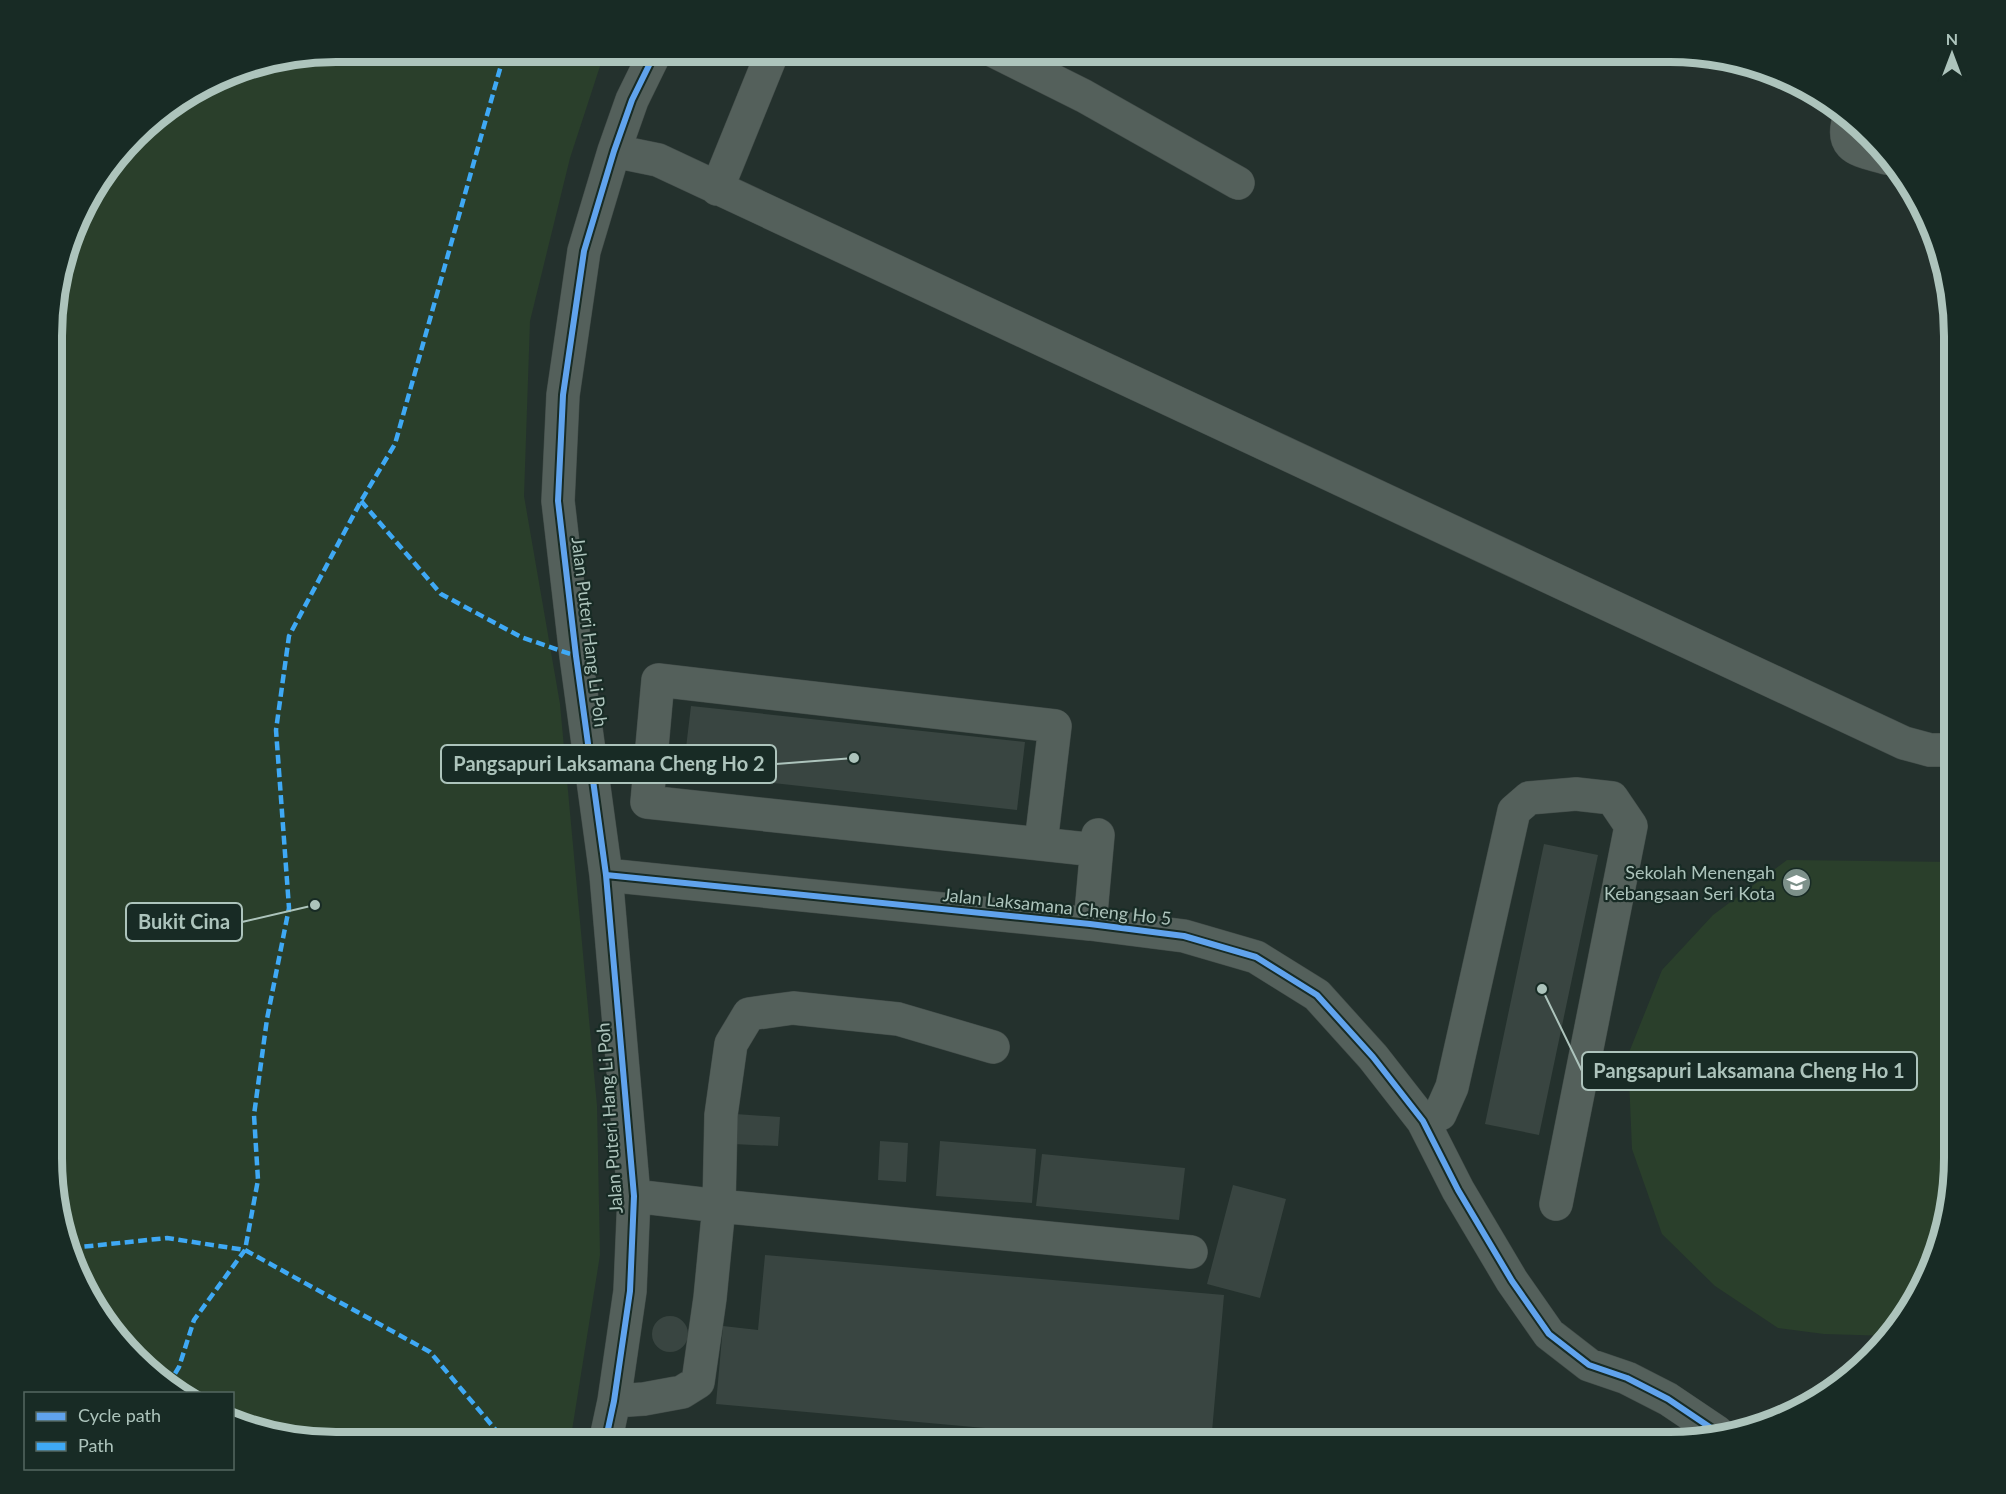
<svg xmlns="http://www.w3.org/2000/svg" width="2006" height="1494" viewBox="0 0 2006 1494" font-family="Lato,sans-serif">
	<rect width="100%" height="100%" fill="#24312d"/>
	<path fill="#2a3f2b" d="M336,51H605L570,158L530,321L524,496L560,704L597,1106L600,1255L570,1443L317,1442L233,1423L232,1394L182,1393L148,1373L81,1285L52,1177L53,298L89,194L148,121L244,66Z
		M1787,860L1955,862L1954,1177L1933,1268L1891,1336L1824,1334L1778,1328L1715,1286L1662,1234L1632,1149L1628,1055L1662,970L1713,915Z"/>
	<path fill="#394541" d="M691,706L1025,742L1017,810L683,773Z
		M1544,844L1598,855L1539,1135L1485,1124Z
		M735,1114L780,1117L778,1146L733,1144Z
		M880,1141L908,1143L906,1182L878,1180Z
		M940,1141L1036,1149L1032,1203L936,1196Z
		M1042,1154L1185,1168L1179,1220L1036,1206Z
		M1233,1185L1286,1199L1260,1298L1207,1284Z
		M765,1255L1224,1295L1211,1443H1153L716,1404L723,1326L758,1330Z
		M652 1334a18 18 0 1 1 36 0a18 18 0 1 1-36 0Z
		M761,1433L829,1440V1443H760Z"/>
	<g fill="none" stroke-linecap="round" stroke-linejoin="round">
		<defs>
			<path id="minor" d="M994,51L1084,96L1238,183
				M1850,116C1838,150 1860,150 1886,158
				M614,151L658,160L1904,743L1930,750H1955
				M717,189L773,51
				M1041,843L1055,726L658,680L647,802L1096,850
				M606,875L1090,924L1184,936L1256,957L1317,995L1373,1057L1423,1121L1458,1190L1512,1281L1549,1334L1589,1365L1627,1378L1668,1399L1717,1432
				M1090,924L1098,835
				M1423,1121L1440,1114L1452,1087L1514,811L1529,798L1576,794L1612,798L1631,826L1556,1204
				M634,1196L719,1206L1191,1252
				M614,1401L644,1399L682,1392L698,1382L710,1298L719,1206L721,1115L731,1044L749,1014L793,1008L898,1019L993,1047
				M605,1443L614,1401L630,1291L634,1196L606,875L576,656L558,501L563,395L584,251L614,151L632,100L656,51"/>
		</defs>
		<use href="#minor" stroke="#424c49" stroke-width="34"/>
		<use href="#minor" stroke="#54605b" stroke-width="33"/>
		<path stroke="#3fa9f5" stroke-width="4.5" stroke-dasharray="9 4.5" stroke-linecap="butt" d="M361,501L441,594L521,637L576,656
			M71,1248L167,1238L245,1250L430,1352L506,1442
			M168,1385L179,1367L194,1320L245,1250L258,1180L254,1115L267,1019L289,908L276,730L289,636L361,501L395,444L505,51"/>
		<defs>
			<path id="cycleway" d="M606,875L1090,924L1184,936L1256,957L1317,995L1373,1057L1423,1121L1458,1190L1512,1281L1549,1334L1589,1365L1627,1378L1668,1399L1717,1432
				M605,1443L614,1401L630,1291L634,1196L606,875L576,656L558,501L563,395L584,251L614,151L632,100L656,51"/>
		</defs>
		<use href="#cycleway" stroke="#182b25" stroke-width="10"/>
		<use href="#cycleway" stroke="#60a3ed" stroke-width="6"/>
	</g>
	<defs>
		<symbol id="school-disc" viewBox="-11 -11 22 22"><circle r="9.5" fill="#7d918a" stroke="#182b25"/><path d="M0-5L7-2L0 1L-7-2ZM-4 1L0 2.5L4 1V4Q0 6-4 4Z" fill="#fff"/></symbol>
	</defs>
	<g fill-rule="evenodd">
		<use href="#school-disc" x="1780" y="866" width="33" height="33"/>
	</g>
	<g text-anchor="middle" stroke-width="4.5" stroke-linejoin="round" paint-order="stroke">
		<g font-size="18" fill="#adc4bc" stroke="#182b25">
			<text transform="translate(589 632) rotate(83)" y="6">Jalan Puteri Hang Li Poh</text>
			<text transform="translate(1057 907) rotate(6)" y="6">Jalan Laksamana Cheng Ho 5</text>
			<text transform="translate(610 1118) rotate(-94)" y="6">Jalan Puteri Hang Li Poh</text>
		</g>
		<g font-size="18" fill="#adc4bc" stroke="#182b25" text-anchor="end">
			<text x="1775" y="879">Sekolah Menengah<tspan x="1775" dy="21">Kebangsaan Seri Kota</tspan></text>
		</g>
	</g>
	<path d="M0 0H2006V1494H0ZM336 62H1670A274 274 0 0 1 1944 336V1158A274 274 0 0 1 1670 1432H336A274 274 0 0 1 62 1158V336A274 274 0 0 1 336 62Z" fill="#182b25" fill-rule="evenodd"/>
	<path fill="none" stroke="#adc4bc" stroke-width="8" d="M336 62H1670A274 274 0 0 1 1944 336V1158A274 274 0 0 1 1670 1432H336A274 274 0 0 1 62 1158V336A274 274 0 0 1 336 62Z"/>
	<path fill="none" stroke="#adc4bc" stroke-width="2" d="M854 758L776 764M315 905L242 922M1542 989L1582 1071"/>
	<g fill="#adc4bc" stroke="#182b25" stroke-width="2">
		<circle cx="854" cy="758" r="6"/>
		<circle cx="315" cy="905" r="6"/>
		<circle cx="1542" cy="989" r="6"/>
	</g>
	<g fill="#182b25" stroke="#adc4bc" stroke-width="2">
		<rect x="441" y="745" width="335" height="38" rx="6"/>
		<rect x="126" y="903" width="116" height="38" rx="6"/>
		<rect x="1582" y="1052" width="335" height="38" rx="6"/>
	</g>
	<g font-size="20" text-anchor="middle" font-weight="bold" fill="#adc4bc">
		<text x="609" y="771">Pangsapuri Laksamana Cheng Ho 2</text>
		<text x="184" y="929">Bukit Cina</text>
		<text x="1749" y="1078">Pangsapuri Laksamana Cheng Ho 1</text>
	</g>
	<rect x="24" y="1392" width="210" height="78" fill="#182b25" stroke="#546861" stroke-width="1.5"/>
	<rect x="36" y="1412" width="30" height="9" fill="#60a3ed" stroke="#546861" stroke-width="1.5"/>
	<text x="78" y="1422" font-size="18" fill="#adc4bc">Cycle path</text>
	<rect x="36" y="1442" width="30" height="9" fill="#3fa9f5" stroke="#546861" stroke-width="1.5"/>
	<text x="78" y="1452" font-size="18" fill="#adc4bc">Path</text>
	<g transform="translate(1952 54)" stroke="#182b25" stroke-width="4.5" paint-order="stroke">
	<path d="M0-4.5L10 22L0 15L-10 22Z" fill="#adc4bc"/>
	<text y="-9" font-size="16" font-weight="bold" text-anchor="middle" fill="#adc4bc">N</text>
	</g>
</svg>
